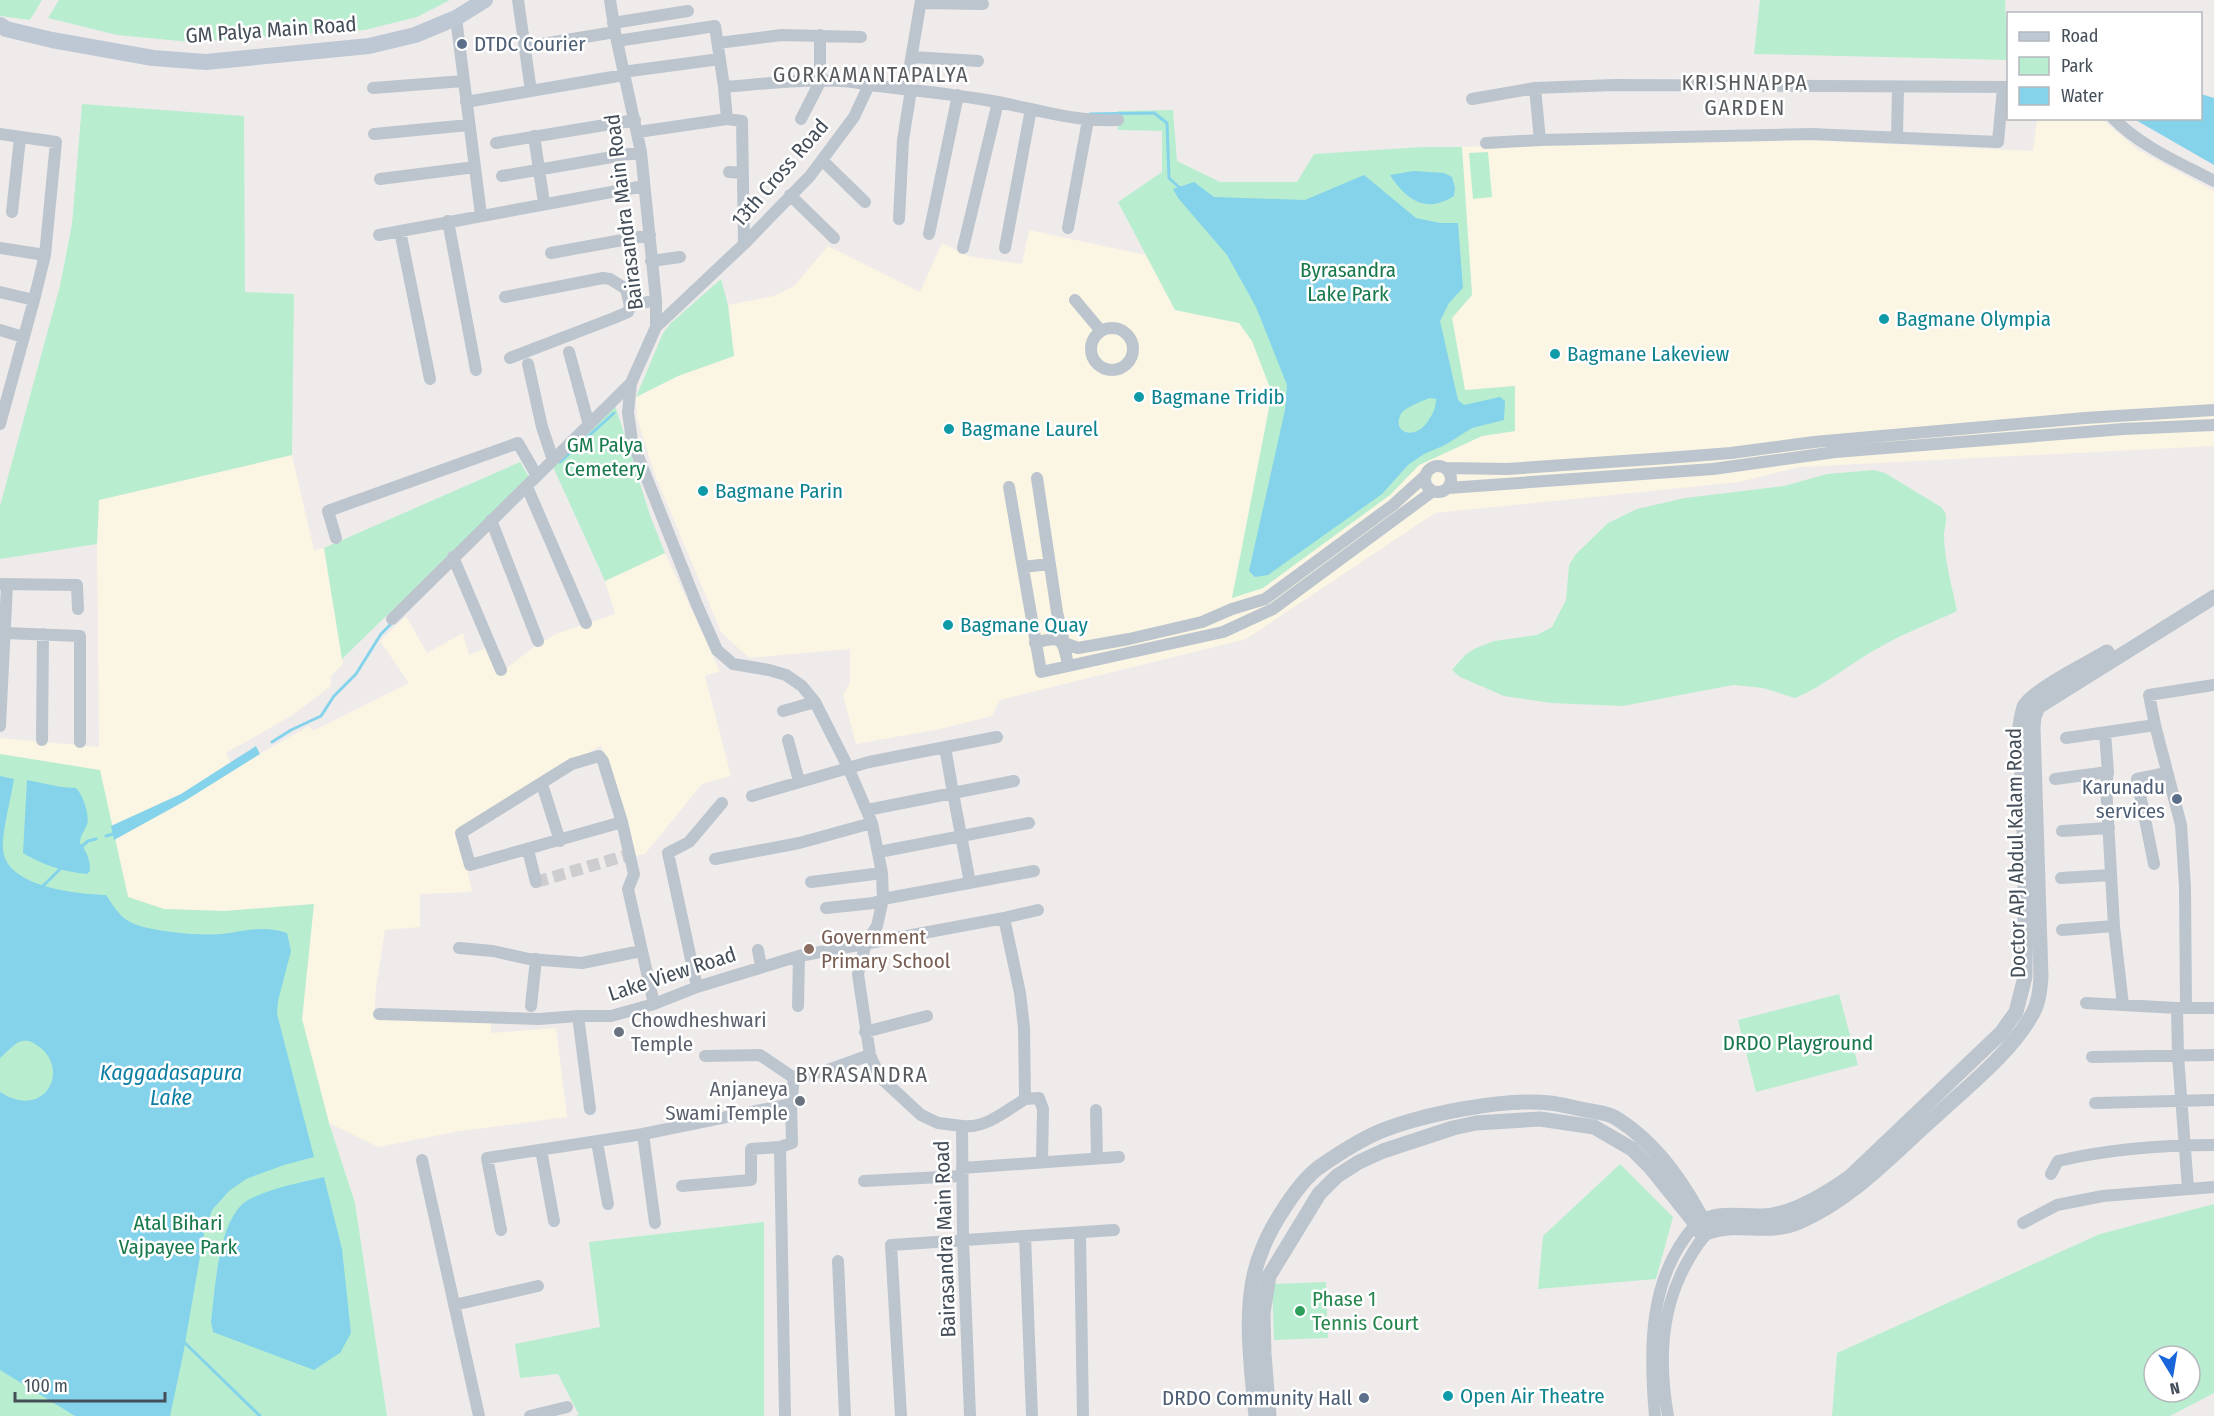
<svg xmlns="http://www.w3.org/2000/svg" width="2214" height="1416" viewBox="0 0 2214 1416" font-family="'Fira Sans Condensed',sans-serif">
	<rect width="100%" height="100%" fill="#efebeb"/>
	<path fill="#fbf5e3" d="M2037,119H2102L2138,150L2214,191V446L1799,467L1739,482L1435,513L1246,639L1000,700L992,716L940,729L856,744L843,695L850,683V649L749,658L721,632L655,475L637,418L636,397L678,376L734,356L728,305L774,296L794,286L828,246L920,292L942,243L968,256L1022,264L1029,230L1146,255L1175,310L1239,323L1252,341L1272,393L1233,597L1263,588L1390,495L1419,465L1482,436L1515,431L1514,386L1465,391L1452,318L1472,295L1462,147L1598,141L1805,140L2033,151Z
		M292,455L314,550L324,548L343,664L331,676V686L291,716L226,753L233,769L309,726L313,731L409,683L380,641L406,616L427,653L463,633L469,655L488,647L499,674L534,647L556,634L615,614L605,581L665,553L720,671L705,676L731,776L702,784L645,854L634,856L601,745L460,833L472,892L420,894V927L385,930L376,987L374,1016L491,1020V1033L556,1028L567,1117L460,1131L378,1147L329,1123L302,1019L314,904L224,911L164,909L128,897L100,771L0,754V738L99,747L97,544L99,500Z"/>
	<path fill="#b8eecf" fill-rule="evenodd" d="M0,0H42L30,20L0,16Z
		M59,0H450L417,17L365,30L190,42L117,35L48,18Z
		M1760,0H2005L2008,60L1754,54Z
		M82,104L244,116L245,292L294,294L292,455L99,500L97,544L0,559V506L60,286L72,224Z
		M1173,110L1177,161L1220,182H1297L1314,154L1422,147H1462L1472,295L1452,318L1465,390L1515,386V431L1482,436L1419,465L1390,495L1263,588L1232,598L1272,393L1252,341L1239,323L1175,310L1118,202L1162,172V131L1118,130L1117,111Z
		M1488,152L1492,197L1473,199L1469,153Z
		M721,279L728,305L734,356L678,376L636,397L663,333L671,323Z
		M615,405L651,518L665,553L605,581L553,467L571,452Z
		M520,462L529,477L342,659L324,548Z
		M1874,470L1885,473L1941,507C1950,517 1945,522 1944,534C1944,559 1952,586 1957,611C1932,623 1906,632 1882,646C1852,662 1826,685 1795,698L1763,688L1733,685L1623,706L1551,703L1504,696L1460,677L1452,670L1465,655L1476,648L1494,641L1537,635L1552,627L1566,600L1569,565L1576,554L1608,523L1637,509L1685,498L1784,486L1827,474Z
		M0,754L100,770L128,897L164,909L224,911L314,904L302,1019L329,1123L355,1203L387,1416H0Z
		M1839,994L1858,1065L1756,1092L1738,1020Z
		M1620,1164L1673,1217L1656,1279L1538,1289L1543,1236Z
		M2214,1204V1393L2170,1416H1832L1837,1353L2100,1234ZM2154,1356H2190V1392H2154Z
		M764,1222V1416H574L579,1415L558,1374L520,1378L515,1344L600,1327L589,1242Z
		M1326,1282L1328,1338L1274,1340L1272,1284Z"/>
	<path fill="#85d2eb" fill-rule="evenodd" d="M2201,94L2214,98V165L2134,119L2200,118Z
		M1414,171L1444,173L1452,177L1455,188L1454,196C1426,214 1406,200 1390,175Z
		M1364,175L1416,218L1440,223H1458L1463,288L1449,303L1440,321L1458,400L1464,405L1500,397L1505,401L1504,420L1472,428L1445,445L1424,454L1408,465L1382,494L1268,575L1255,577L1249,571L1285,410L1287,385L1256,307L1227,255L1178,198L1173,189L1194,182L1214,197L1305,200ZM1430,398L1436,399C1436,407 1433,414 1428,421C1414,442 1391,432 1401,414C1404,408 1424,400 1430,398Z
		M256,746L260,754L183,802L114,840L111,826L181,794Z
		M0,776L14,779C11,798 2,831 3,849C5,887 77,894 106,895C112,904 120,917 130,922C149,932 201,936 222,934C245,931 265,925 287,933L291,951L278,1001L277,1014L314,1157L284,1165L246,1179L229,1191L212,1210L204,1233L183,1355L170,1416H75L0,1370V1092C46,1122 73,1066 35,1044C31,1041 27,1040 22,1041C14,1043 6,1053 0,1058Z
		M27,780L61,787L76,788C83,795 90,815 87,825C84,832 80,836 80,843C87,852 90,859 90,871L87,874C64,872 43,865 23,853Z
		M324,1177L342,1249L351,1333L340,1353L314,1370L213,1332L211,1322C215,1291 218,1217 248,1200C271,1188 299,1183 324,1177Z"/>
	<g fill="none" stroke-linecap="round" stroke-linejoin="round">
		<path stroke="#85d2eb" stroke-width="3" d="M1090,114L1154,113L1167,123L1169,178L1181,189
			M560,462L614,413
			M272,742L291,730L321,716L334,696L356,674L381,634L392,623
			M106,836L116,833
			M80,848L88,841L96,839
			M40,889L61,868
			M184,1342L260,1416"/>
		<path stroke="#cdccce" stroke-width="12" stroke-dasharray="12 6" stroke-linecap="butt" d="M536,882L628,855"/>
		<path stroke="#bcc5ce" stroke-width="12" d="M518,0L531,91
			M610,0L615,32L641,152L656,300V327L631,383L628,412L632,441L697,605L717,650L733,664L769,670L786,675L802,686L815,702L848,767L872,823L882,873L883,899L877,926L866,943L858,974L870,1055L880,1077L921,1115L938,1123L962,1126L963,1240L970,1416
			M921,3L983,4
			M456,18L481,215
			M613,23L688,11
			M617,41L715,26L724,87
			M718,43L782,35L861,37
			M524,47L615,32
			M912,57L978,61
			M373,88L464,81
			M1535,88L1540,140L1811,134L1998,142L2003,88
			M906,89L921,0
			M1472,99L1535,88L1614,85L2008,87
			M466,102L624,75L630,71L720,59
			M2113,118C2140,146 2180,163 2214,181
			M727,119L742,121L744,244
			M801,119L820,82V35
			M638,132L727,119L724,87C765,84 830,75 869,85
			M0,134L56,142L45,255L34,300L0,424
			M374,134L469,125
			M534,136L544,203
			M1897,138L1898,88
			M496,143L635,120
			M1486,143L1540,140
			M822,160L865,202
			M729,172L743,173
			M502,176L641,152
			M380,179L475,167
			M790,195L834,238
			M12,212L20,138
			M899,219L903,140L911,90
			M448,221L476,370
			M1068,228L1088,120
			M400,231L430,379
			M929,234L958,95
			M379,235L644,186
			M0,248L45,255
			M963,248L998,102
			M1005,248L1031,109
			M551,253L650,235
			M651,261L680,257
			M0,292L34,300
			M505,297L603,278L610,279L626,289L630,306
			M1075,300L1101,331
			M656,327L744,244L810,176L854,117L869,85C912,90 955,94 998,102C1038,110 1076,122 1118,120
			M1091 349a21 21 0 1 1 42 0a21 21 0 1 1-42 0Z
			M0,330L23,337
			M569,352L589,425
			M510,358L614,318L628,312L630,306L656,300
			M528,364L542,427L553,460
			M1425 479a13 13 0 1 1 26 0a13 13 0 1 1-26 0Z
			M1446,468L1507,469L1667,458L1731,453L1814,442L2085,418L2214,410
			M1037,478L1057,612L1064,643L1078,648L1129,639L1202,622L1232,609L1265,599L1393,505L1425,476
			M527,487L586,623
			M1009,487L1041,672L1223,632L1273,609L1433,491
			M1448,488L1713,469L1835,452L2123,429L2214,425
			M491,520L538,641
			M336,538L328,511L518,443L537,476
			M453,557L501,670
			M1023,567L1049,564
			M1,584L77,585L78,609
			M392,619L631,383
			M5,633L80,636V742
			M1035,643C1063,635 1063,639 1068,665
			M783,711L815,702
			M2155,725L2181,825L2185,887L2186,1008
			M0,726L7,585
			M2105,733L2108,772L2106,786L2114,926L2123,1005
			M2066,738L2155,725L2149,695L2214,685
			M42,740L43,634
			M788,740L799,781
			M945,747L953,793L1014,781
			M2055,779L2108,772
			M542,784L560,841
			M752,796L869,762L997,737
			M867,810L953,793L970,883
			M622,822L470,865L461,833L572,764L599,756L603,761L622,822L634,874L628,889L654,1004
			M2062,831L2109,828
			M528,850L536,882
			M879,852L1029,823
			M715,859L799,843L872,823
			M2154,864L2137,779L2166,773
			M2061,878L2111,875
			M811,882L882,873
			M826,908L874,903L883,899L1034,871
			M1004,918L1038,910
			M2062,930L2114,926
			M459,948L493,951L529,959L582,963L641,951
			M758,950L761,966
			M697,987L668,853L689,842L722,803
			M2086,1003L2177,1008H2214
			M531,1006L536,959
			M798,1006L799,956
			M2177,1008L2178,1056L2188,1189
			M379,1014L539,1019L578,1016H611L654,1004L697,987L799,956L1004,918L1020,993L1024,1028L1025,1099L1039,1098L1043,1109L1042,1162
			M578,1016L590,1109
			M865,1032L927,1016
			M705,1056L760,1055L794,1078
			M2092,1057L2214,1055
			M2095,1103L2214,1100
			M1096,1110L1097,1158
			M962,1126C985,1129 1006,1111 1025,1099
			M643,1134L655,1223
			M597,1142L608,1204
			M541,1150L554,1221
			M422,1160L479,1416
			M962,1168L1119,1157
			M2051,1174L2058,1161C2109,1149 2161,1145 2214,1145
			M864,1181L961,1176
			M682,1186L751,1180V1149L780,1147
			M2023,1223L2057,1205L2103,1196L2214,1187
			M501,1230L487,1158L643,1134L791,1104
			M1080,1233L1083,1416
			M1025,1236L1032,1416
			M838,1261L845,1416
			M454,1305L538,1286
			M530,1416L567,1407
			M785,1416L780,1147L792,1143L791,1104L794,1078L825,1071L870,1055
			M901,1416L891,1245L1114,1230
			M1655,1416C1649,1349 1648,1277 1696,1224
			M1668,1416C1659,1364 1660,1313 1685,1266C1692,1254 1698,1241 1709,1232"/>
		<path stroke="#bcc5ce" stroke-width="15" d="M1696,1224C1721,1210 1737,1217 1763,1216C1793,1215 1827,1193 1851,1176L2001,1033L2016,1012L2025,977V861L2020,726C2021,720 2022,713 2024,707C2033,690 2089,663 2107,652
			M1256,1416C1251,1365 1241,1298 1262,1250C1271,1226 1298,1183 1318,1168C1335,1156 1362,1139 1381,1131C1424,1114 1503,1098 1550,1103C1560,1104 1571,1107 1581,1109C1592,1112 1607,1112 1616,1118C1659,1145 1686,1187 1709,1232C1741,1221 1766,1236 1799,1222C1853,1199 1893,1154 1936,1116C1969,1085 2011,1053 2033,1013C2039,1002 2040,989 2041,977L2033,727L2034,717L2038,707L2214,597
			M1269,1416L1264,1354L1263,1313L1269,1276L1319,1194L1337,1176L1359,1162L1383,1151L1453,1128L1476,1123L1540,1119L1594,1127L1632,1149L1651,1168L1696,1224L1701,1233"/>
		<path stroke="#bec8d5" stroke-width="16" d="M0,25L6,29L52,40L153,58L206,62L369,46L415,35L456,18L485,0"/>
	</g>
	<g fill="#5c6f8a" stroke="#fff" stroke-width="2">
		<circle cx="462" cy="44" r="6"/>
		<circle cx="2177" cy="799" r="6"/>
		<circle cx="1364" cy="1398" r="6"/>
	</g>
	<g fill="#0f9aa8" stroke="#fff" stroke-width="2">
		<circle cx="1884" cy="319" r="6"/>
		<circle cx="1555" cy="354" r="6"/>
		<circle cx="1139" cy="397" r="6"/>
		<circle cx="949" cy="429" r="6"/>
		<circle cx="703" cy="491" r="6"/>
		<circle cx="948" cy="625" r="6"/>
		<circle cx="1448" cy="1396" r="6"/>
	</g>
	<circle fill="#8d6e63" stroke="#fff" stroke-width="2" cx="809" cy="949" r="6"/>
	<g fill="#6b7280" stroke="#fff" stroke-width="2">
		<circle cx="619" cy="1032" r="6"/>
		<circle cx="800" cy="1101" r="6"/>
	</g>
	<circle fill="#2e9e5b" stroke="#fff" stroke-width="2" cx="1300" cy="1311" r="6"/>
	<g text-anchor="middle" stroke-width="5" stroke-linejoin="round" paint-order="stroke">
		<g font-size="21" fill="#444e59" stroke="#fff">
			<text transform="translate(271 30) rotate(-4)" y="7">GM Palya Main Road</text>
			<text transform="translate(780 173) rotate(-49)" y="7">13th Cross Road</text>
			<text transform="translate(624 212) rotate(-97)" y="7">Bairasandra Main Road</text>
			<text transform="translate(2016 853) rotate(-91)" y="7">Doctor APJ Abdul Kalam Road</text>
			<text transform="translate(672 974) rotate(-18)" y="7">Lake View Road</text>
			<text transform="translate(945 1239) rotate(-92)" y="7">Bairasandra Main Road</text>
		</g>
		<g font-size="21" fill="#4e5e75" stroke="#fff" text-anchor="end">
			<text x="474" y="51" text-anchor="start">DTDC Courier</text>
			<text x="2165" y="794">Karunadu<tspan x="2165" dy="24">services</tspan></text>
			<text x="1352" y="1405">DRDO Community Hall</text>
		</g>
		<g font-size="21" fill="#16784b" stroke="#fff">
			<text x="1348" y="277">Byrasandra<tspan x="1348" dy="24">Lake Park</tspan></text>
			<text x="605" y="452">GM Palya<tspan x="605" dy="24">Cemetery</tspan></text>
			<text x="1798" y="1050">DRDO Playground</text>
			<text x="178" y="1230">Atal Bihari<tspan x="178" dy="24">Vajpayee Park</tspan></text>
		</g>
		<g font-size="21" fill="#0d838f" stroke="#fff" text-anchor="start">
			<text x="1896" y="326">Bagmane Olympia</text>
			<text x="1567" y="361">Bagmane Lakeview</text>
			<text x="1151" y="404">Bagmane Tridib</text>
			<text x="961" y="436">Bagmane Laurel</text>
			<text x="715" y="498">Bagmane Parin</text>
			<text x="960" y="632">Bagmane Quay</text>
			<text x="1460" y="1403">Open Air Theatre</text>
		</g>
		<g font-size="21" fill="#785e54" stroke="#fff" text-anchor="start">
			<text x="821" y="944">Government<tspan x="821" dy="24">Primary School</tspan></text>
		</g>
		<g font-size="21" fill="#5b616d" stroke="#fff" text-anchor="start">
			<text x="631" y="1027">Chowdheshwari<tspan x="631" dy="24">Temple</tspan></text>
			<text x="788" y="1096" text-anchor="end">Anjaneya<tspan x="788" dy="24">Swami Temple</tspan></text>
		</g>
		<g font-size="21" fill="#27864d" stroke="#fff" text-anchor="start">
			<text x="1312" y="1306">Phase 1<tspan x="1312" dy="24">Tennis Court</tspan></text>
		</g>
		<g font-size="22" letter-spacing="1.5" fill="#585c60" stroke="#fff">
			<text x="871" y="82">GORKAMANTAPALYA</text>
			<text x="1745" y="90">KRISHNAPPA<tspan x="1745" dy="25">GARDEN</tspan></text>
			<text x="862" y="1082">BYRASANDRA</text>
		</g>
		<g font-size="22" font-style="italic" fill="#0c7ea3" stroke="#fff">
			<text x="171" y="1080">Kaggadasapura<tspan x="171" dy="25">Lake</tspan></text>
		</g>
	</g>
	<rect x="2007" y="12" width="195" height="108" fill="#ffffff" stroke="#b4b8bd" stroke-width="1.5"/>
	<rect x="2019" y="32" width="30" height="9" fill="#bec8d5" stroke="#b4b8bd" stroke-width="1.5"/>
	<text x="2061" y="42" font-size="18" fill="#444e59">Road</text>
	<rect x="2019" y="57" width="30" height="18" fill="#b8eecf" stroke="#b4b8bd" stroke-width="1.5"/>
	<text x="2061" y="72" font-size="18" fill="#444e59">Park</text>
	<rect x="2019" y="87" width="30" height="18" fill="#85d2eb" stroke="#b4b8bd" stroke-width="1.5"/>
	<text x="2061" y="102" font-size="18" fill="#444e59">Water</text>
	<g transform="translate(2172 1374) rotate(169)"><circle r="28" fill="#ffffff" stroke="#b4b8bd" stroke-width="1.5"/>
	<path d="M0-4.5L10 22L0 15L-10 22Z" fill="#1966db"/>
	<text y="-9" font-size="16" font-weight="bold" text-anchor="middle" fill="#444e59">N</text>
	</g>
	<path d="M15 1392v9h150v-9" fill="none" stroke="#444e59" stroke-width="3"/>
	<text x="24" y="1392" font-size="18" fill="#444e59" stroke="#ffffff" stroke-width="4.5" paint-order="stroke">100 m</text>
</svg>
